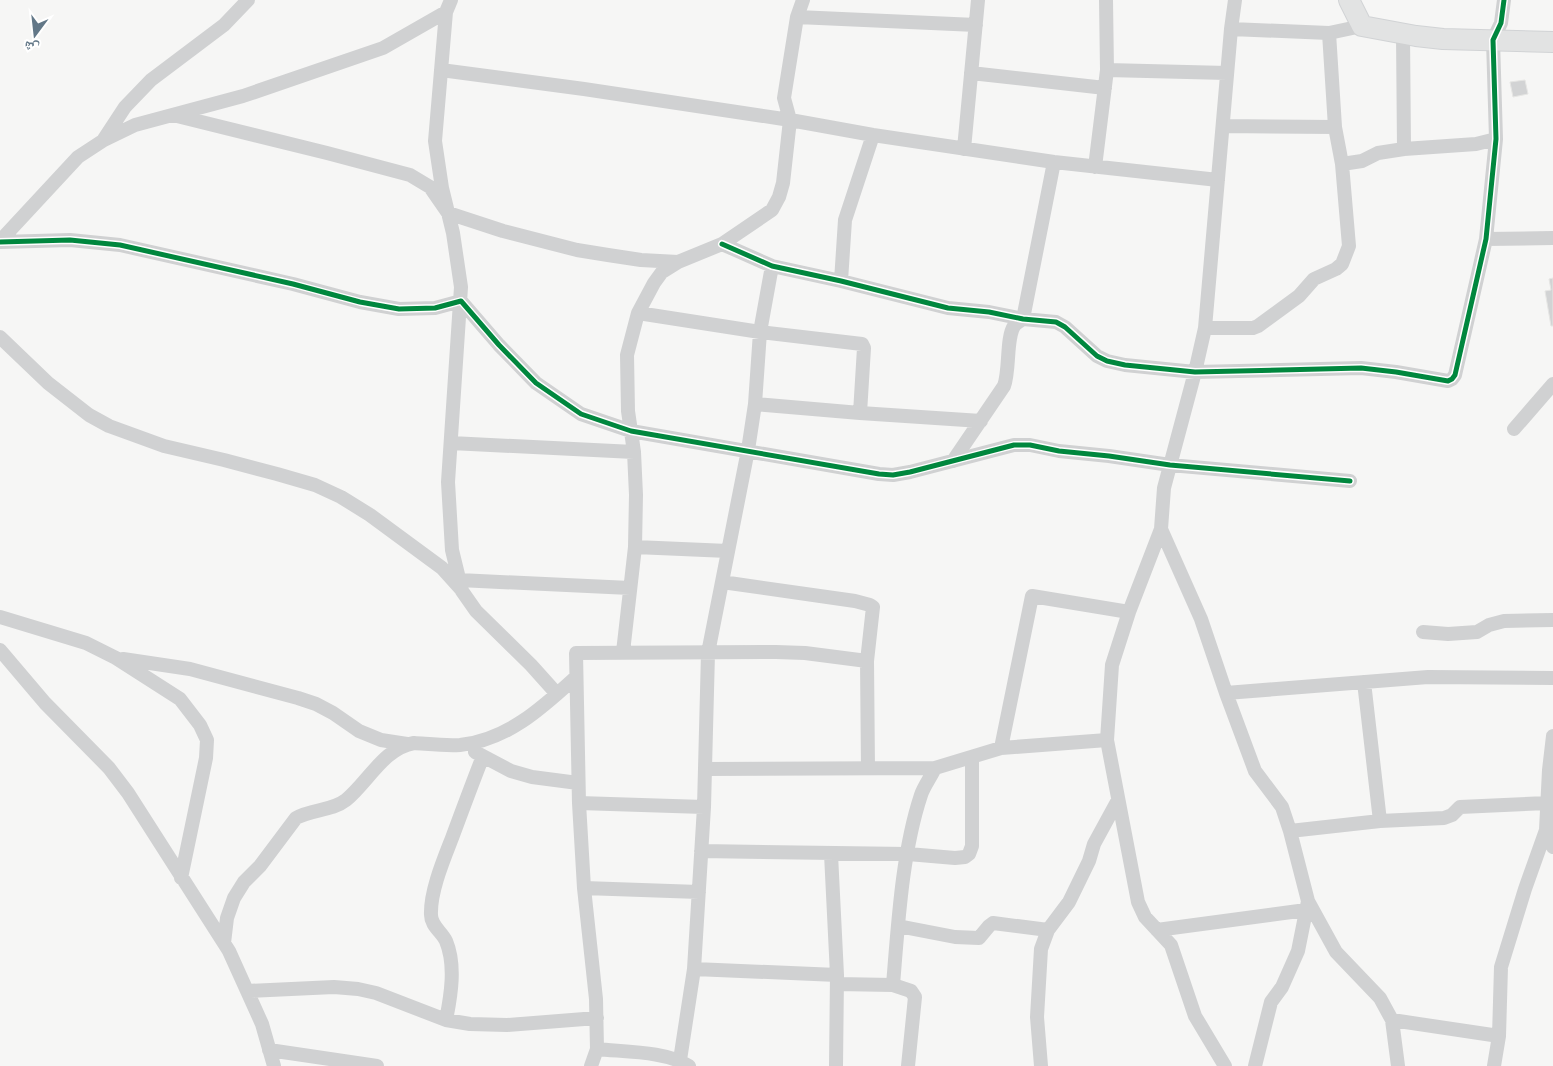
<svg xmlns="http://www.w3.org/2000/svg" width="1553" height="1066" viewBox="0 0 1553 1066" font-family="Commissioner,'Noto Naskh Arabic',sans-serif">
	<rect width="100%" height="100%" fill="#f6f6f5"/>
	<path fill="#d2d3d4" stroke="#e6e6e4" d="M1525,80L1528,94L1513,97L1510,82Z
		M1553,278V326H1551L1545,291L1551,290L1549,279Z"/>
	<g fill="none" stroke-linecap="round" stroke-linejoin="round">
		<defs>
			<path id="secondary" d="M1349,0L1362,26L1416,36L1443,39L1553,42"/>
		</defs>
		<use href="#secondary" stroke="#d1d3d5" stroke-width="22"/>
		<path stroke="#d0d1d2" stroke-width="14" d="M451,0L446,12L435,141L442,188L453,233L461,287L448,482L452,550L462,591L476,611L531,665L557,694
			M1235,0L1231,29L1205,328L1195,372L1164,488L1161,529L1201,619L1226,693L1255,771L1282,807L1290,831L1308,901L1336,952L1380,998L1392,1020L1398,1066
			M797,17L976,25
			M1231,29L1329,33L1362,26
			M1403,34L1404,149
			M441,70L584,89L790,120L873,135L1054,162L1218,180
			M1107,70L1227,73
			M971,73L1105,88
			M173,115L327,153L410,175L430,187L448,213L503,231L577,250L608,255L641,260L678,262
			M1223,126L1335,127
			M104,139L125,107L151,80L224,25L248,0
			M964,149L978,0
			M1342,164L1362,161L1378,153L1404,149L1476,144L1496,139
			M1095,167L1107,70L1106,0
			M1486,239L1553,238
			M0,241L78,157L104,140L135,125L243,96L383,48L446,12
			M0,242L70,240L120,245L293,284L360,302L399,309L435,308L461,301L499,345L536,383L581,414L631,431L879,474L893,475L910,472L1014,445H1030L1059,451L1109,456L1170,465L1350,481
			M722,244L772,266L841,281L948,308L989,312L1023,319L1056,322L1065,327L1097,356L1107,361L1125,365L1195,372L1361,368L1396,372L1448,381L1452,379L1455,375L1486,239L1496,139L1493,40L1501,23L1504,0
			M841,281L845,220L873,135
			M638,313L760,332L862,344L864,348L860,413
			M1205,328H1253L1258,326L1299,296L1314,279L1336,269L1342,264L1349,246L1342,164L1335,127L1329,33
			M0,337L48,383L89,415L109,426L164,446L224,460L277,474L315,485L341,497L370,515L442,568L460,588
			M755,404L860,413L981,421
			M1514,429L1553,384
			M451,443L634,452
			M953,461L1004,386C1010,370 1006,338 1014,326C1016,323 1020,321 1023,319L1054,162
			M1161,529L1129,612L1112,665L1107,740L1138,902L1145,917L1171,945L1195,1016L1225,1066
			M635,547L728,551
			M459,580L630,588
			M722,582L855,601L870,605L873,607L867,661L868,768
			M0,617L86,643L116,658L180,699L200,725L207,740L206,758L181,878
			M1423,632L1448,634L1477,632L1489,625L1504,621L1553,620
			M0,650L45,703L109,768L128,793L229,951L262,1024L274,1066
			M623,652L635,547L636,495L634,452L628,411L627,355L638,313L654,283L662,272L678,262L722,244L772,210L779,197L783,183L790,120L784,98L797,17L803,0
			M123,659L190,669L298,698L316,704L333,713L359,731L381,740L407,744
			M1364,682L1380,821
			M1226,693L1428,677L1553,678
			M1001,748L1032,596L1129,612
			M475,752L511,771L532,777L578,783
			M705,769L935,768L1001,748L1107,740
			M579,803L704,807
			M1546,830L1553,847
			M1290,831L1380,821L1444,818L1452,815L1460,807L1547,803
			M701,851L908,854L955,858L965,857L969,854L972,846V757
			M831,854L837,975L836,1066
			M584,888L699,892
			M898,926L955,937L979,938L989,926L993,923L1048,930
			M1157,930L1306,910
			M224,943L227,918L234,898L244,882L260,866L296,818C312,809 332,811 346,800C368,782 384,748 414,743C429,744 445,746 460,745C508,740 543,707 576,677
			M694,969L837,975
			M837,984L893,985L911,991L915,997L908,1066
			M893,985C898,925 902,852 921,795C924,786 931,777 935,768
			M247,991L334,987L358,989L376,993L446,1020L470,1024L507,1025L597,1018
			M446,1020C451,995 456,965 446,941C442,932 431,926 431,915C430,892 443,861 452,838C462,811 472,784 483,756
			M1392,1020L1499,1036
			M597,1049C625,1052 666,1051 689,1066
			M269,1050L377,1066
			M680,1060L694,969L704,807L708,653L748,450L755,404L760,332L772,266
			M591,1066L597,1049L596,999L584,888L579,803L576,653L776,652L805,653L867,661
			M1041,1066L1037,1017L1041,949L1048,930L1069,902L1089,861L1094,844L1118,800
			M1255,1066L1271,1002L1282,987L1298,951L1308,901
			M1494,1066L1499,1036L1501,967L1525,889L1546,830L1549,770L1553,736"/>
		<use href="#secondary" stroke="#e2e3e3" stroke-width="20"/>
		<defs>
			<path id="cycleway" d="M0,242L70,240L120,245L293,284L360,302L399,309L435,308L461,301L499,345L536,383L581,414L631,431L879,474L893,475L910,472L1014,445H1030L1059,451L1109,456L1170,465L1350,481
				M722,244L772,266L841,281L948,308L989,312L1023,319L1056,322L1065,327L1097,356L1107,361L1125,365L1195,372L1361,368L1396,372L1448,381L1452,379L1455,375L1486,239L1496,139L1493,40L1501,23L1504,0"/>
		</defs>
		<use href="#cycleway" stroke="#fff" stroke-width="8"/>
		<use href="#cycleway" stroke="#00873e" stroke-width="5"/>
	</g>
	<g transform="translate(35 35) rotate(195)" stroke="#ffffff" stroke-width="4" paint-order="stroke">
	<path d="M0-4L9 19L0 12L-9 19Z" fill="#637888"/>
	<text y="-8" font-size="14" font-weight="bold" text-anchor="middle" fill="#637888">ش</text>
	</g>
</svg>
